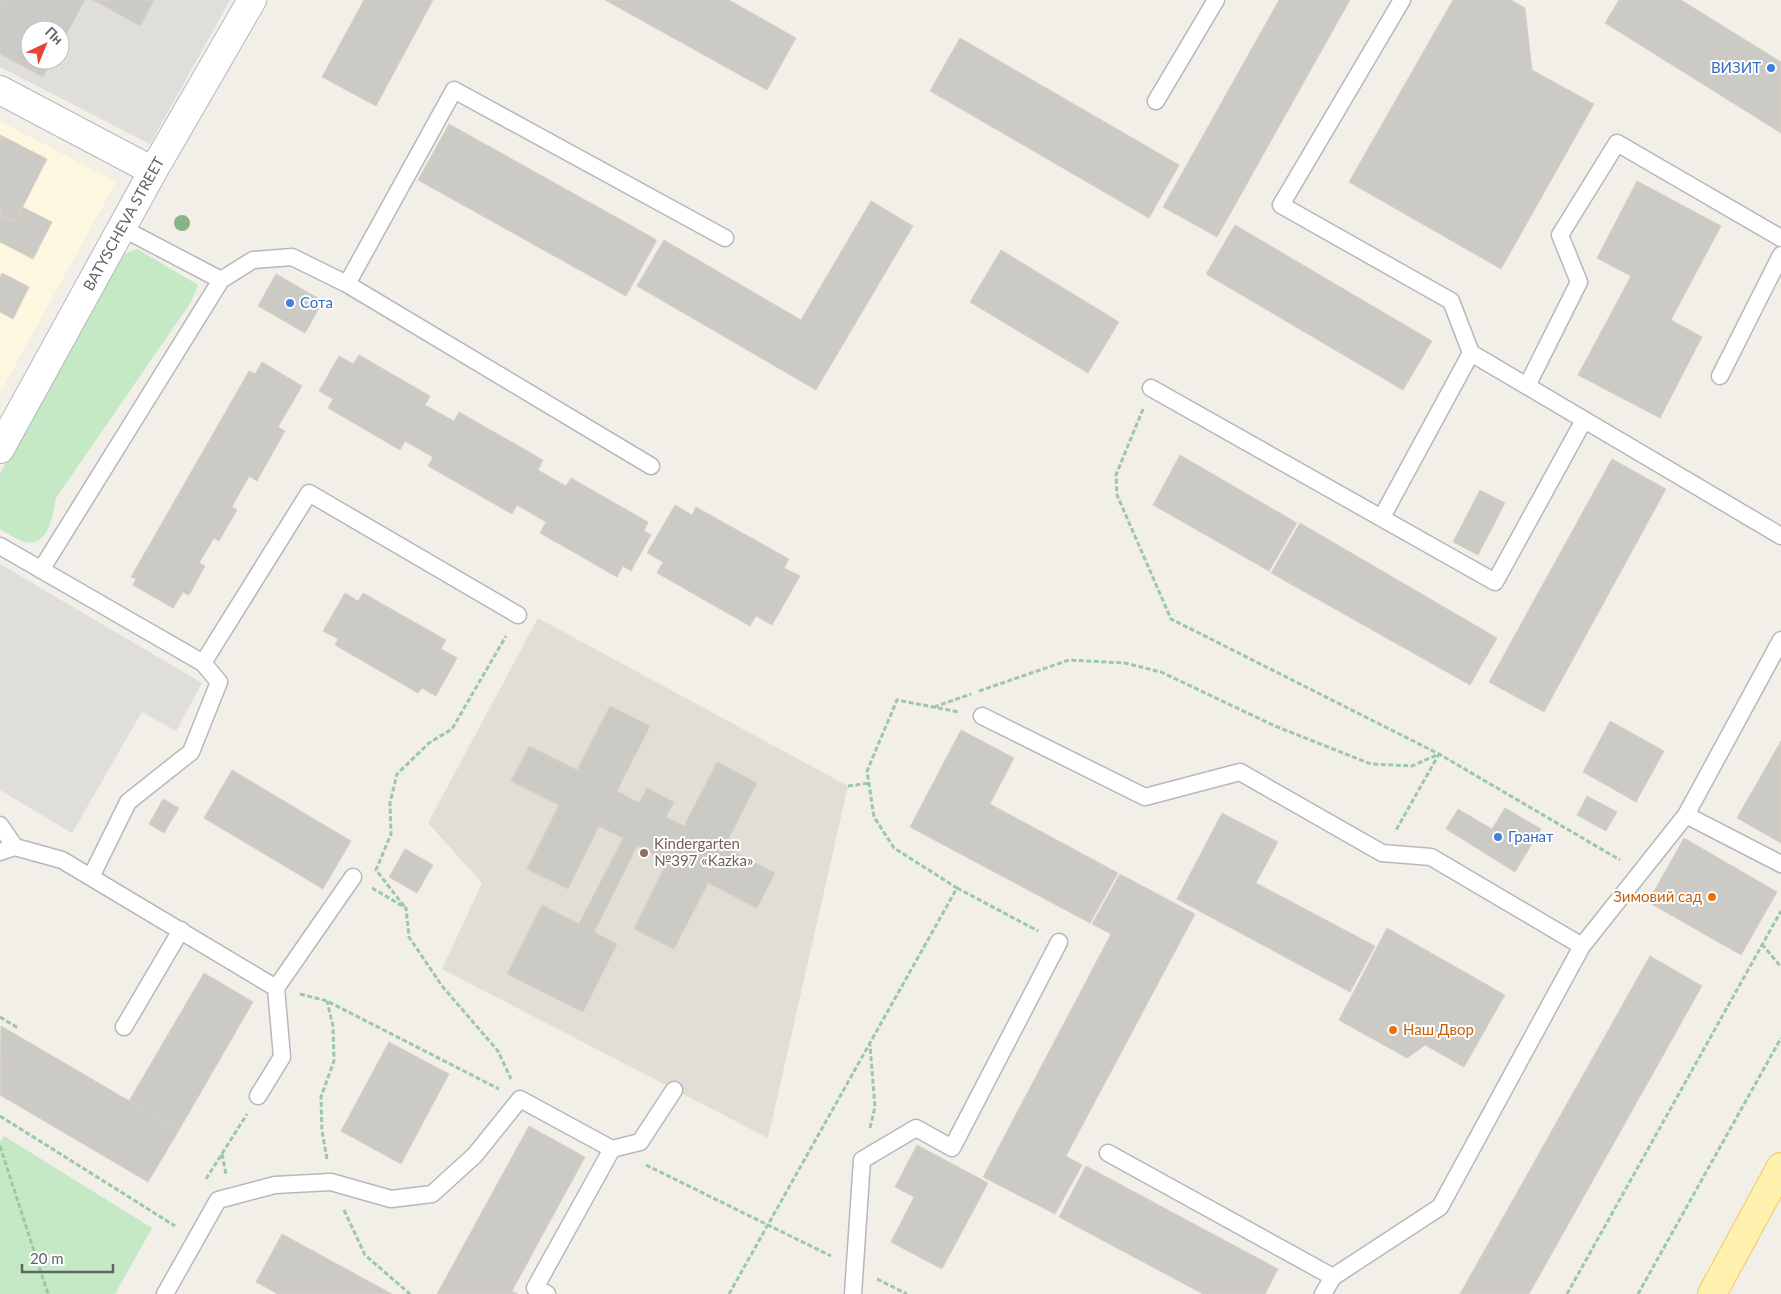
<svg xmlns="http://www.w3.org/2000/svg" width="1781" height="1294" viewBox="0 0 1781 1294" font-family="Lato,sans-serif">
	<rect width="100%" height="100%" fill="#f1efe8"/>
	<path fill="#fef7e0" d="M0,121L116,182L0,393Z"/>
	<path fill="#e0deda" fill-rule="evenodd" d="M0,0H230L150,144L0,67ZM30,30H60V60H30Z
		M0,564L202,683L176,731L142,712L72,833L0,790Z"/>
	<path fill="#e1ded6" d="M538,618L848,786L768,1138L442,969L482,883L428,823Z"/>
	<path fill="#c5e8c5" d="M137,249L198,285L191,302L56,498C53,514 49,547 25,542C17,540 7,533 0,529V474L116,257Z
		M4,1136L152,1228L115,1294H0V1142Z"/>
	<path fill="#cccac5" stroke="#d6d1c6" d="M0,0H85L60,46V30H30V60H52L43,77L0,54Z
		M93,0H154L140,26Z
		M364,0H433L376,106L322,77Z
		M605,0H729L796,38L767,90Z
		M1279,0H1350L1217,237L1163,207Z
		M1453,0H1511L1525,8L1532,70L1594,104L1501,269L1349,182Z
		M1619,0H1681L1781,62V133L1605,23Z
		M960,38L1179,165L1149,218L930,91Z
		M449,124L657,240L626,296L418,180Z
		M0,135L47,159L15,222L0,215Z
		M1637,181L1721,226L1671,320L1702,337L1660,418L1578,375L1631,276L1597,258Z
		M871,201L913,226L816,390L637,286L664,240L801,320Z
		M22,207L52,222L33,259L0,242V215L15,222Z
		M1235,225L1432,341L1403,390L1206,274Z
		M1001,250L1119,322L1088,373L970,302Z
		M2,273L29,287L13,319L0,312V277Z
		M276,274L323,301L305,333L258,306Z
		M359,355L430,396L425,405L454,421L459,412L543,460L538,470L566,486L571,478L648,522L644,531L651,535L631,571L623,566L617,577L540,533L546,522L517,505L512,514L428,466L433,457L405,441L400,450L328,408L333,399L319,391L339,356L353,364Z
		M262,362L302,386L278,427L285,431L257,481L249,476L232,507L237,510L219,541L214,538L199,563L205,566L189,595L183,592L173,608L133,585L136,579L131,577L249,371L255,374Z
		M1180,455L1297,523L1269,571L1153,505Z
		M1612,459L1666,489L1544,712L1489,682Z
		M1480,490L1505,503L1478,555L1453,542Z
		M675,505L692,515L696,507L789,559L784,568L800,576L772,625L756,616L750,626L657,573L663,562L647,553Z
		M1300,523L1497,638L1470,685L1271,573Z
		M345,593L358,601L363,593L446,640L441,649L457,658L436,696L422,688L418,693L335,645L338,639L323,631Z
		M610,706L650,726L617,791L639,803L647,788L674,802L666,817L684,826L717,762L757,783L724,847L775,873L757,908L708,883L674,949L634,929L667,862L637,846L594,932L617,944L583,1012L507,974L542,905L579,924L623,838L599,826L568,889L527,869L559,805L511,781L529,746L577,770Z
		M1610,721L1664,751L1636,802L1583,772Z
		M961,730L1014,758L990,804L1118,873L1090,923L910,827Z
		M1781,741V843L1737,818Z
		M232,770L351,841L323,889L204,818Z
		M1587,796L1617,812L1606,831L1577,815Z
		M163,799L179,808L164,833L149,824Z
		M1505,808L1541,829L1515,872L1446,829L1458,809L1492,829Z
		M1222,813L1278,842L1256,883L1375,946L1350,992L1177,899Z
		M1684,838L1777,892L1741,955L1648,902Z
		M405,849L433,865L417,893L389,877Z
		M1120,874L1195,914L1066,1156L1082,1165L1055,1214L983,1177L1111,934L1092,924Z
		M1387,928L1505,995L1464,1067L1425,1045L1407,1058L1339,1020Z
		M1650,956L1702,986L1529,1294H1460Z
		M204,973L253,1002L179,1130L129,1101Z
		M1,1026L179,1130L148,1182L0,1095Z
		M389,1042L449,1074L401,1164L341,1131Z
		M529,1126L585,1157L512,1291L518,1294H437Z
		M917,1145L988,1183L942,1269L891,1242L914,1197L895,1187Z
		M1086,1166L1278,1269L1265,1294H1203L1059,1217Z
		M282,1234L392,1294H278L256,1282Z"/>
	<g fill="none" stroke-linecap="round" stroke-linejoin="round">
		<defs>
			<path id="service" d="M1402,0L1281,205L1451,301L1471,353L1781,536
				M1156,101L1216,0
				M221,280L253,260L292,257L347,284L651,466
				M347,284L454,90L725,238
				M1720,376L1781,255
				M1527,386L1579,282L1560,235L1617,143L1781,238
				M1151,388L1495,582L1584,420
				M1382,517L1471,353
				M0,546L203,663L219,682L191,752L128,802L91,877
				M41,570L221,280L122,228
				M203,663L309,493L518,615
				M982,716L1145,797L1240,772L1382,853L1431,857L1582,946
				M1686,815L1781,864
				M0,825L15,847L62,860L276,988L282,1057L258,1096
				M0,852L15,847
				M276,988L353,877
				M124,1027L181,930
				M1108,1153L1333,1277
				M165,1294L218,1200L275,1185L331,1182L391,1199L432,1194L475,1155L520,1099L612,1149L640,1142L674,1090
				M547,1294L535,1288L612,1149
				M853,1294L862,1160L916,1128L952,1148L1059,942
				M1323,1294L1333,1277L1440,1207L1582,946L1686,815L1781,640"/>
			<path id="minor" d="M0,90L153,171"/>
			<path id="tertiary" d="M0,449L153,171L252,0"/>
			<path id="primary" d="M1712,1294L1781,1167"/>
		</defs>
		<use href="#service" stroke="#b5b8bc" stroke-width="19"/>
		<use href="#minor" stroke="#b5b8bc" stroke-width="30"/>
		<use href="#tertiary" stroke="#b5b8bc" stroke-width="30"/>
		<use href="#primary" stroke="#f2c960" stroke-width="30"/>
		<path stroke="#9cc7a9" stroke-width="3" stroke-dasharray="5 2.5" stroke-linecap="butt" d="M1143,409L1116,475L1117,495L1171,619L1439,754L1620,860
			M979,691L1069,660L1125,663L1161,672L1275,726L1371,764L1412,766L1439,754L1395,832
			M934,707L971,694
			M848,786L869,783
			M372,888L406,908L409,937L442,986L498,1051L511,1079
			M957,888L1038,931
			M404,906L376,870L391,834L390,803L397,774L429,743L452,729L506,636
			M1762,944L1781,967
			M300,994L327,1001L499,1089
			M0,1017L18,1028
			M0,1116L175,1226
			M870,1128L875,1107L870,1045
			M0,1146L48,1294
			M222,1154L226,1174
			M327,1159L322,1131L321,1097L334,1061L333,1026L327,1001
			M646,1165L831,1256
			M206,1179L247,1114
			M344,1210L365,1255L410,1294
			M877,1279L907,1294
			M729,1294L957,888L894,848L874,817L867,771L897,700L959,712
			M1567,1294L1781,911
			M1638,1294L1781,1038"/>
		<use href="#service" stroke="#fff" stroke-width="16"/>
		<use href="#minor" stroke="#fff" stroke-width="28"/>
		<use href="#tertiary" stroke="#fff" stroke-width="28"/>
		<use href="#primary" stroke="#fff2af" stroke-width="28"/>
	</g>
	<circle fill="#89b387" cx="182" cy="223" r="8"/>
	<g fill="#3f7fe0" stroke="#fff" stroke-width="2">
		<circle cx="1771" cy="68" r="5"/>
		<circle cx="290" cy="303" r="5"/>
		<circle cx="1498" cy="837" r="5"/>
	</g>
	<circle fill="#8d6e63" stroke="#fff" stroke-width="2" cx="644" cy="853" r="5"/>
	<g fill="#e8710a" stroke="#fff" stroke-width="2">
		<circle cx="1712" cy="897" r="5"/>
		<circle cx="1393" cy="1030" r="5"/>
	</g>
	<g text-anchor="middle" stroke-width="4" stroke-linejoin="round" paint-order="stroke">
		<g font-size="15" fill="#366cbe" stroke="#fff" text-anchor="start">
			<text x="1761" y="73" text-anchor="end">ВИЗИТ</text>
			<text x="300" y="308">Сота</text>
			<text x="1508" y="842">Гранат</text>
		</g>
		<g font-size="15" fill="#5f6368" stroke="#fff">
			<text transform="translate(124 224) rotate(-61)" y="5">BATYSCHEVA STREET</text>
		</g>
		<g font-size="15" fill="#785e54" stroke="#fff" text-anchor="start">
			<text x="654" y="849">Kindergarten<tspan x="654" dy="17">№397 «Kazka»</tspan></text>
		</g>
		<g font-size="15" fill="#c56008" stroke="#fff" text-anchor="end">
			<text x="1702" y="902">Зимовий сад</text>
			<text x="1403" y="1035" text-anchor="start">Наш Двор</text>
		</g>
	</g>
	<g transform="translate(45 45) rotate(44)"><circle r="24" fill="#ffffff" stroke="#bfc1c3"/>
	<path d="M0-4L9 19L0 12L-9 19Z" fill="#ea4335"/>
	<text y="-8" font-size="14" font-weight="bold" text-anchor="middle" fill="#5f6368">Пн</text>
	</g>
	<path d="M22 1264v8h91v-8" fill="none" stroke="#5f6368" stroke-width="2.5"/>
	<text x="30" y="1264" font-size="15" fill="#5f6368" stroke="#ffffff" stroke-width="4" paint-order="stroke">20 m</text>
</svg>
